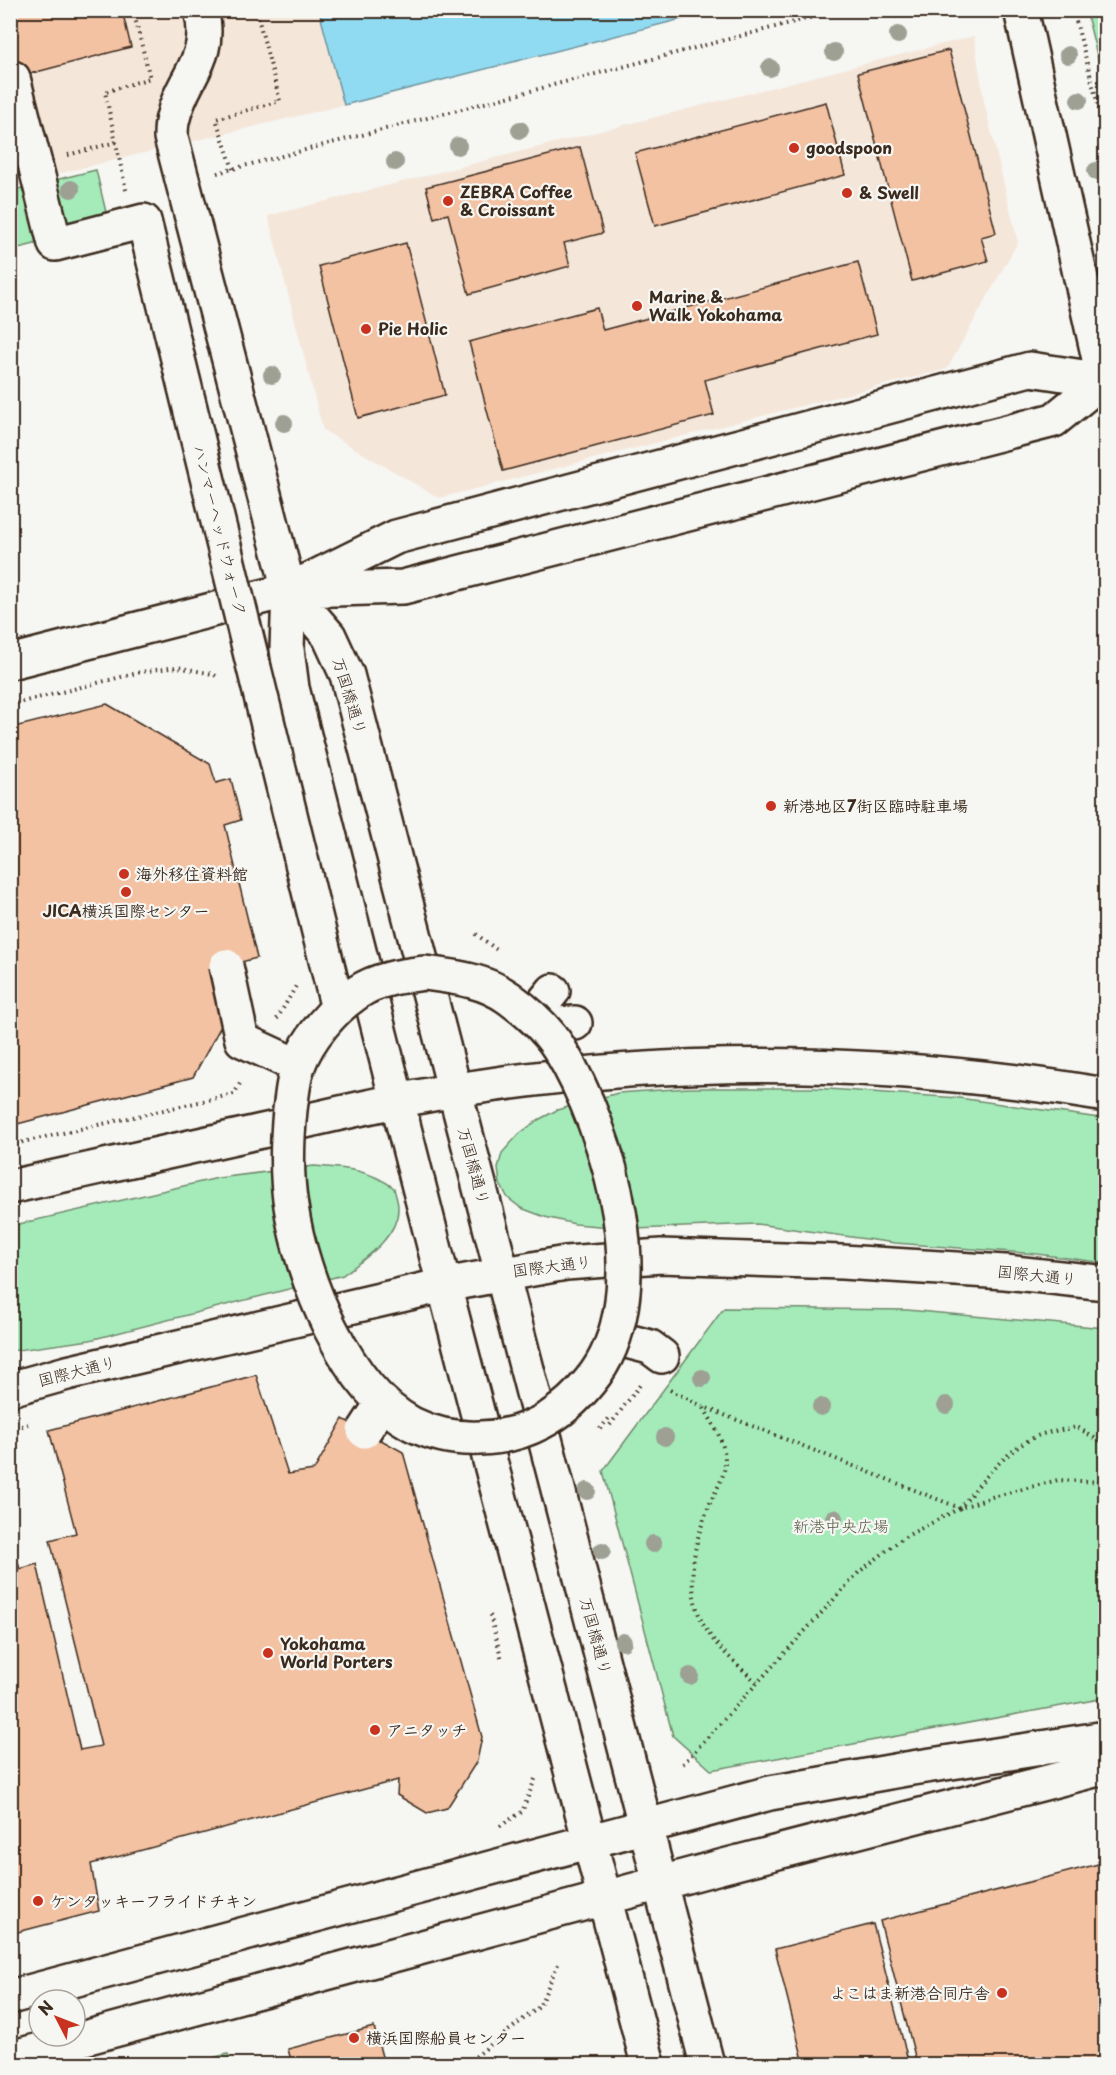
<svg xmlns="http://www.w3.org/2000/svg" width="1116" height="2075" viewBox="0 0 1116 2075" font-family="'Playpen Sans','Klee One',sans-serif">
	<rect width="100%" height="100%" fill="#f6f6f2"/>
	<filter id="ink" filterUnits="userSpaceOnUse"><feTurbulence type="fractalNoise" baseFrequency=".0167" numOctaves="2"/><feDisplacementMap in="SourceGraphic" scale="12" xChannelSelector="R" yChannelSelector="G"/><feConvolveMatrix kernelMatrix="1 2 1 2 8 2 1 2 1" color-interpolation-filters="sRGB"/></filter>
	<g filter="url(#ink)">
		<path fill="#f5e6da" d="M10,11H319L344,105L11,185Z
			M974,36L984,102L1018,242L947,369L439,498L323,430L268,216Z"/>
		<path fill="#a4ebb9" stroke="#708a6c" stroke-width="1.5" d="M1086,11H1105V87Z
			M96,170L109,225L11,250L10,191Z
			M689,1088H813L959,1098L1106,1119L1105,1263L1037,1254L895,1243L757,1224L635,1229L575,1224L545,1217L521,1208L508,1198L500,1184L498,1168L502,1153L519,1134L538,1120L557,1110L618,1093Z
			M314,1166C344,1168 369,1169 394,1188C395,1194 398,1201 398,1207C399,1237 364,1259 343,1275L90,1340L11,1351L10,1226L218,1178Z
			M724,1308L907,1310L1105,1328V1698L711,1770L673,1736L603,1471Z
			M228,2054L231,2064H188Z"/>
		<path fill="#91dbf2" stroke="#6f949d" stroke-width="1.5" d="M319,11V10L713,11L344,105Z"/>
		<path fill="#f3c2a3" stroke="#3b2a1e" stroke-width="1.5" d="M10,10H122L131,47L10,79Z
			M949,50L996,233L981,237L988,261L912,281L858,73Z
			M826,102L845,175L655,226L635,153Z
			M580,147L603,233L564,243L570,266L469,294L448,214L434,218L426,187Z
			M406,243L445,395L358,418L319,266Z
			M858,262L877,334L705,380L714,415L503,471L469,342L597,308L603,330Z
			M107,704L210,764L216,783L231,779L241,820L225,825L257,958L209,970L222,1024L193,1077L10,1126V728Z
			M256,1375L288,1474L314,1470L343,1419L403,1452L482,1737L477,1761L447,1808L427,1813L397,1795L398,1780L91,1864L99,1911L10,1934V1537L20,1569L37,1564L80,1750L101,1746L50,1540L76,1533L49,1430Z
			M1106,1862V2064H917L880,1921Z
			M873,1924L909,2064H804L775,1949Z
			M374,2027L384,2064H292L288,2049Z"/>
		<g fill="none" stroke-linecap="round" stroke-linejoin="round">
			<defs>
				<path id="minor" d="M201,10C214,59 182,77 173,118C171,124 171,131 171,137L289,590L287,649L292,688L444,1285L648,2064
					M1021,10L1106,390
					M13,78L35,164
					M289,590L329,636L347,675L707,2064
					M300,590L403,587L1054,420L1103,380
					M10,662L289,590L396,537L1030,369L1103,380
					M532,1017L553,991
					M545,1030L555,1024L575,1023
					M10,1187C97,1168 184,1148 271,1129C344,1112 416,1095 490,1085C693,1055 903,1061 1106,1095
					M615,1338L650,1347L662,1356
					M10,1389L67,1373L444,1285L566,1263L661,1256L842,1262L1005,1272L1106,1283
					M10,1997L770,1793L906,1769L1106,1738
					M10,2058L720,1867L1106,1767"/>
			</defs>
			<use href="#minor" stroke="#3b2a1e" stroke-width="38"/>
			<path stroke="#3b2a1e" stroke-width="4" stroke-dasharray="1.5 4.5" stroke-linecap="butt" d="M1073,10L1106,135
				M68,155L116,142
				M233,169L216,119L280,101L256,10
				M217,173L840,10
				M126,190L105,92L150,78L133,10
				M10,705L141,672L177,667L213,674L219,678
				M476,934L497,950
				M277,1019L296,986
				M10,1145L234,1094L242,1080
				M670,1390L704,1407L960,1508C981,1482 1004,1452 1035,1437C1048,1431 1064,1430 1077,1427L1106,1445
				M704,1408C713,1424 724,1440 725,1459C726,1477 715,1490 709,1506C693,1544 684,1588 704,1626C716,1648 739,1665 757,1683
				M610,1425L640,1385
				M600,1429L609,1418
				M10,1430L28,1424
				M490,1615L502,1660
				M683,1764L859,1572L903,1538L960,1508L992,1497L1058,1480L1106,1482
				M500,1826L522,1812L535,1779
				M466,2064L539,2007L559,1962"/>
			<use href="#minor" stroke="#f6f6f2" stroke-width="33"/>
			<defs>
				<path id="minor-bridge" d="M35,164L55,244L144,221L338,1009
					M226,966L242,1040L298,1066
					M425,973C455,977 484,980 509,998C528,1012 547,1029 559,1048C610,1131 659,1298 590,1381C562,1416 525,1437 480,1438C456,1439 434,1435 412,1424C346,1389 301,1277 291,1206C286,1176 287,1141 290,1110C292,1096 293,1080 298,1066C308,1038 333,1009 358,992C377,979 402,976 425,973Z
					M364,1431L383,1402"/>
			</defs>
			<use href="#minor-bridge" stroke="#3b2a1e" stroke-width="38" stroke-linecap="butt"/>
			<use href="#minor-bridge" stroke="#f6f6f2" stroke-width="33"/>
		</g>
		<g fill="#9da093">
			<circle cx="898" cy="35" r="9"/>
			<circle cx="834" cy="52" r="9"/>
			<circle cx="1068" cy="55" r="9"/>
			<circle cx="770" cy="68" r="9"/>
			<circle cx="1079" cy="100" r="9"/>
			<circle cx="520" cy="130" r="9"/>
			<circle cx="458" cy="146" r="9"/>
			<circle cx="395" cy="162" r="9"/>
			<circle cx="1096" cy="171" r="9"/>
			<circle cx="71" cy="189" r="9"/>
			<circle cx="272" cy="375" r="9"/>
			<circle cx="284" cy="423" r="9"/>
			<circle cx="702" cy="1378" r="9"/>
			<circle cx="946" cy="1405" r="9"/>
			<circle cx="821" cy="1407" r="9"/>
			<circle cx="665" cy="1437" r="9"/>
			<circle cx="587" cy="1491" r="9"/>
			<circle cx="834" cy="1518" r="9"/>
			<circle cx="653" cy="1544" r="9"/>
			<circle cx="602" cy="1551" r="9"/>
			<circle cx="623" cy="1642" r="9"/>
			<circle cx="690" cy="1676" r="9"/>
		</g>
	</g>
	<g fill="#c8321e" stroke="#f6f6f2" stroke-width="2">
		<circle cx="794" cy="148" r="6"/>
		<circle cx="847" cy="193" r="6"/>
		<circle cx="448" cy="201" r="6"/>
		<circle cx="637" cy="306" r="6"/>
		<circle cx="366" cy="329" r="6"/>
		<circle cx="771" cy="806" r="6"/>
		<circle cx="124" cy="874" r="6"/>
		<circle cx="126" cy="892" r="6"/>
		<circle cx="268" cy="1653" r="6"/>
		<circle cx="375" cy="1730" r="6"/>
		<circle cx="38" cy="1901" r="6"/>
		<circle cx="1002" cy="1993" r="6"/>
		<circle cx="354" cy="2038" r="6"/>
	</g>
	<g text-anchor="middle" stroke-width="4.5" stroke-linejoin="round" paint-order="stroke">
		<g font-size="16" font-weight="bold" fill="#3b2a1e" stroke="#f6f6f2" text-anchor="start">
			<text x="806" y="154">goodspoon</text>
			<text x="460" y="198">ZEBRA Coffee<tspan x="460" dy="18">&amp; Croissant</tspan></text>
			<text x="859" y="199">&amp; Swell</text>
			<text x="649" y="303">Marine &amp;<tspan x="649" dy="18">Walk Yokohama</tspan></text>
			<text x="378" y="335">Pie Holic</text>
			<text x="783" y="812">新港地区7街区臨時駐車場</text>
			<text x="136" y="880">海外移住資料館</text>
			<text x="126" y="917" text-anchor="middle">JICA横浜国際センター</text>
			<text x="280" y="1650">Yokohama<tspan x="280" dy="18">World Porters</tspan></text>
			<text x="387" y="1736">アニタッチ</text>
			<text x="50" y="1907">ケンタッキーフライドチキン</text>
			<text x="990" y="1999" text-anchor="end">よこはま新港合同庁舎</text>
			<text x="366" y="2044">横浜国際船員センター</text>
		</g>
		<g font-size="16" fill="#3b2a1e" stroke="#f6f6f2">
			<text transform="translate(220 530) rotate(76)" y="6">ハンマーヘッドウォーク</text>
			<text transform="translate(350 696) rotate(73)" y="6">万国橋通り</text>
			<text transform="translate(474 1166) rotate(75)" y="6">万国橋通り</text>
			<text transform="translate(552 1266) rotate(-7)" y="6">国際大通り</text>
			<text transform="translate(1037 1275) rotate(6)" y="6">国際大通り</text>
			<text transform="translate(77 1371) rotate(-14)" y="6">国際大通り</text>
			<text transform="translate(596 1636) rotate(75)" y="6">万国橋通り</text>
		</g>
		<g font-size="16" fill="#555a45" stroke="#f6f6f2">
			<text x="841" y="1532">新港中央広場</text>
		</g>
	</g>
	<rect width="1116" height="2075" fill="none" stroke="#f6f6f2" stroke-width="36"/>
	<rect x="18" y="18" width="1080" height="2039" fill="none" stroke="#3b2a1e" stroke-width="2" filter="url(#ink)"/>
	<g transform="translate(57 2018) rotate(312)"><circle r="28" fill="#f6f6f2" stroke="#aba49d" stroke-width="1.5"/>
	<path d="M0-4.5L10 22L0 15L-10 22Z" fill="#c8321e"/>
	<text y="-9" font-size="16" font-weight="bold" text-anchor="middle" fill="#3b2a1e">N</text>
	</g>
</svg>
